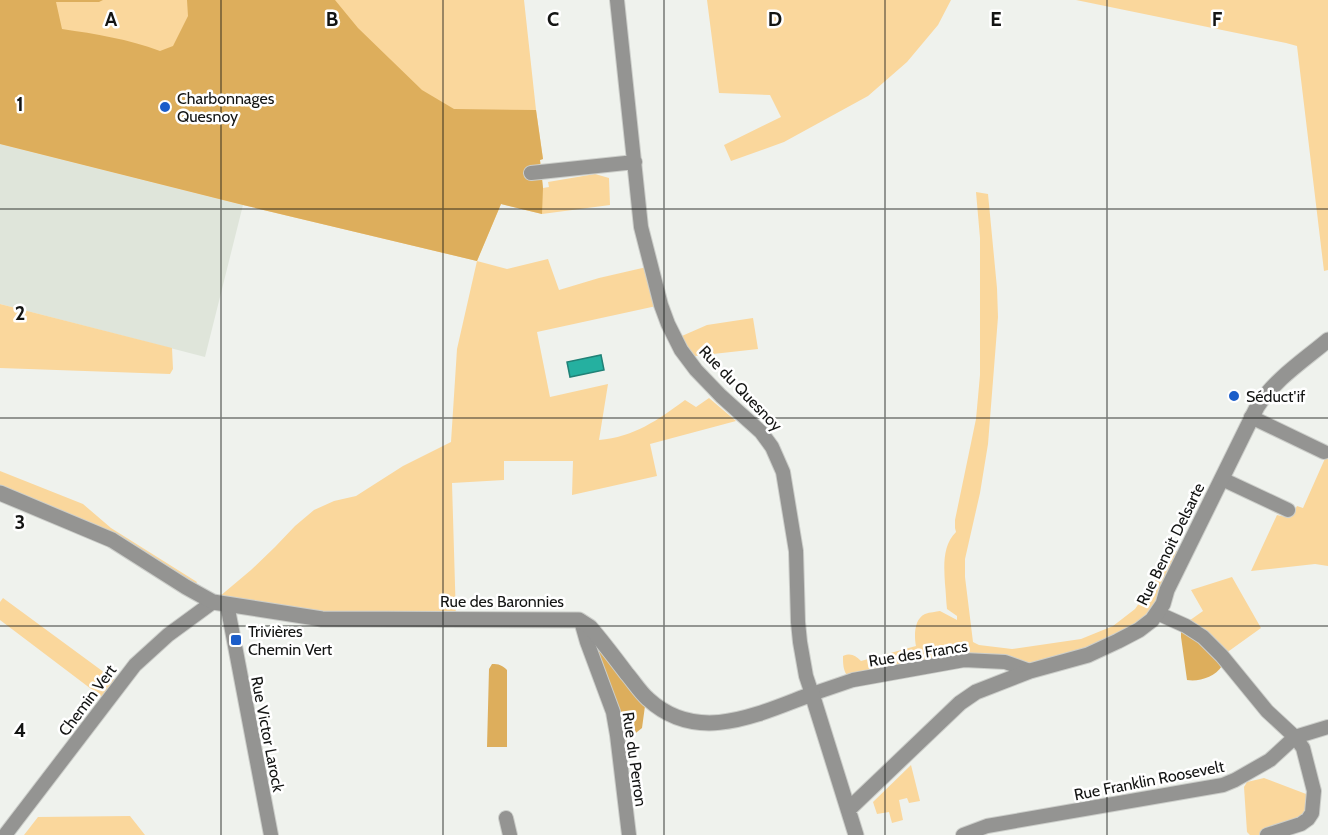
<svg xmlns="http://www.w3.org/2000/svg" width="1328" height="835" viewBox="0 0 1328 835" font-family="Cabin,sans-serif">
	<rect width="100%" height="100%" fill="#eff2ed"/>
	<path fill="#dfe5da" d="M0,144L243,205L205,357L0,304Z"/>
	<path fill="#fad79c" d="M0,0H524L536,110L543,159L540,160L543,188L549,187L548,182L595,174L609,178L610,205L542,214L501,204L477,261L507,269L548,259L559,290L599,278L651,266L661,305L537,332L550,397L608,384L599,440C634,437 658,420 685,400L696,407L709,398L736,421L650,444L657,476L572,495L573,461H504V480L452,483L456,619H322L213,602L251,570L275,547L295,526L314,510L334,501L356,496L403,466L451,442L457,349L477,261L243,205L0,144Z
		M707,0H951L938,25L907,62L868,96L784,142L731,161L724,145L781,117L770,95L719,93Z
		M1076,0H1328V270L1324,271L1297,46L1286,43Z
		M976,192L988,194L997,288L998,317L988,444L980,493L965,559V577L973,642L979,645L1012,649L1081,639L1113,626L1135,609L1176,551L1185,555L1153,606L1141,620L1139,630L1030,671L1013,660L848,677C843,670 843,664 843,656C851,653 855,655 861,661L916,646C914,636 914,619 925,614C930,612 936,612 940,611L957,620V616L947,609C946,601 946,593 945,584C944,567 942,546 956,532L955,528V520L976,419L980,375V238Z
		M0,304L172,348L173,369L170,374L0,368Z
		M753,318L758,349L695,356L688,360L675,339L707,325Z
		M1327,454H1328V566L1315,564L1251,571L1277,515L1290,518L1297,506L1303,508Z
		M0,471L83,504L111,528L197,582L192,590L112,540L0,493Z
		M1232,577L1261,628L1222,656L1186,623L1203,611L1191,590Z
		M3,598L120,684L107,701L0,620V602Z
		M911,765L920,801L909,803L907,798L899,800L903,820L892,823L889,812L877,814L873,802Z
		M1264,778L1314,797L1312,813L1267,835H1250L1247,832L1244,787L1247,782Z
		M130,816L145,835H24L38,817Z"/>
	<path fill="#ddae5c" d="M0,0H103L99,2H56L62,29C96,34 128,39 160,51L173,46L188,16L187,0H335L358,28L422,90L454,109L536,110L543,159L540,160L543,188L542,214L501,204L477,261L243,205L0,144Z
		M1186,626L1222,666C1215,677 1199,682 1187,680L1181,637V632Z
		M595,646L645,706L642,728L632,736L617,735Z
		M492,664C499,664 502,665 507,670V747H487L489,669Z"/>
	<path fill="#25b0a0" stroke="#208176" stroke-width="1.5" d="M601,355L604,370L570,377L567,362Z"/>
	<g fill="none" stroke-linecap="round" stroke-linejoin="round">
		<defs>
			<path id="minor" d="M617,0L641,227L661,305L668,324L681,350L696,370L721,396L761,432L772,447L783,472L796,551L798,622L800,642L806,676L812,694L853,680L964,660L1005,662L1030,671
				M531,173L635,162
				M1251,417L1324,452
				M1222,479L1288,510
				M227,604L271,835
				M1157,613L1186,626L1203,637L1222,656L1267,711L1295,737L1303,748L1314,791L1312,813L1308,819L1301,824L1267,835
				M581,621L587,642L613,712L617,735L629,835
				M506,818L510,835
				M5,835L135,665L168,635L213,602
				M963,835L987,826L1223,785L1235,780L1270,760L1295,737L1328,727"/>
			<path id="tertiary" d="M0,493L112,540L186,587L213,602L322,619L579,620L590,627C603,642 615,658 627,674C634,682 640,692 648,699C698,745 758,714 812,694L856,835
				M849,809L960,703L976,692L1030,671L1088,655L1118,641L1139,630L1152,620L1163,604L1167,590L1257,407C1275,379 1303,361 1328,340"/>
		</defs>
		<use href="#minor" stroke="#ccceca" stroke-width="16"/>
		<use href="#tertiary" stroke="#ccceca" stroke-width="17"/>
		<use href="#minor" stroke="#949492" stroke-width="14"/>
		<use href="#tertiary" stroke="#949492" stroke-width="15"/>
	</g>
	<path fill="none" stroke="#131413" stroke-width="1.5" stroke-opacity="0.55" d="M221,0V835M443,0V835M664,0V835M885,0V835M1107,0V835M0,209H1328M0,418H1328M0,626H1328"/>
	<g fill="#1b5dc9" stroke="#fff" stroke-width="2">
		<circle cx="165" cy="107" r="6"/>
		<circle cx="1234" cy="396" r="6"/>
		<rect x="230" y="634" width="12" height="12" rx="3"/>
	</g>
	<g text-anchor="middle" stroke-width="5" stroke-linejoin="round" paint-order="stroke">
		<g font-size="16" fill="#131413" stroke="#fff" text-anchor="start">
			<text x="177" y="104">Charbonnages<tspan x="177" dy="18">Quesnoy</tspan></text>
			<text x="1246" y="402">Séduct'if</text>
			<text x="248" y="637">Trivières<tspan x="248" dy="18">Chemin Vert</tspan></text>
		</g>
		<g font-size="16" fill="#131413" stroke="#fff">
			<text transform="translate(741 388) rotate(46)" y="6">Rue du Quesnoy</text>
			<text transform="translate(1170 544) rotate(-64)" y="6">Rue Benoit Delsarte</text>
			<text x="502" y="607">Rue des Baronnies</text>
			<text transform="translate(918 653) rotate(-9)" y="6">Rue des Francs</text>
			<text transform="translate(87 700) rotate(-53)" y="6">Chemin Vert</text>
			<text transform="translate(268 734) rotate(79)" y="6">Rue Victor Larock</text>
			<text transform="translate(635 759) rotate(82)" y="6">Rue du Perron</text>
			<text transform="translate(1149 780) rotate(-11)" y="6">Rue Franklin Roosevelt</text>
		</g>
	</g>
	<g font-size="20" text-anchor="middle" font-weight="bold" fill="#131413" stroke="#fff" stroke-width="5" stroke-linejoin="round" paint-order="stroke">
		<text x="111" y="26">A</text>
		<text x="332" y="26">B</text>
		<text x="553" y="26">C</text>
		<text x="775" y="26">D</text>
		<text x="996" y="26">E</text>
		<text x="1217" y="26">F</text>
		<text x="20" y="111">1</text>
		<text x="20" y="320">2</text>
		<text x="20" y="529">3</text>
		<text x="20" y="737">4</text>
	</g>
</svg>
